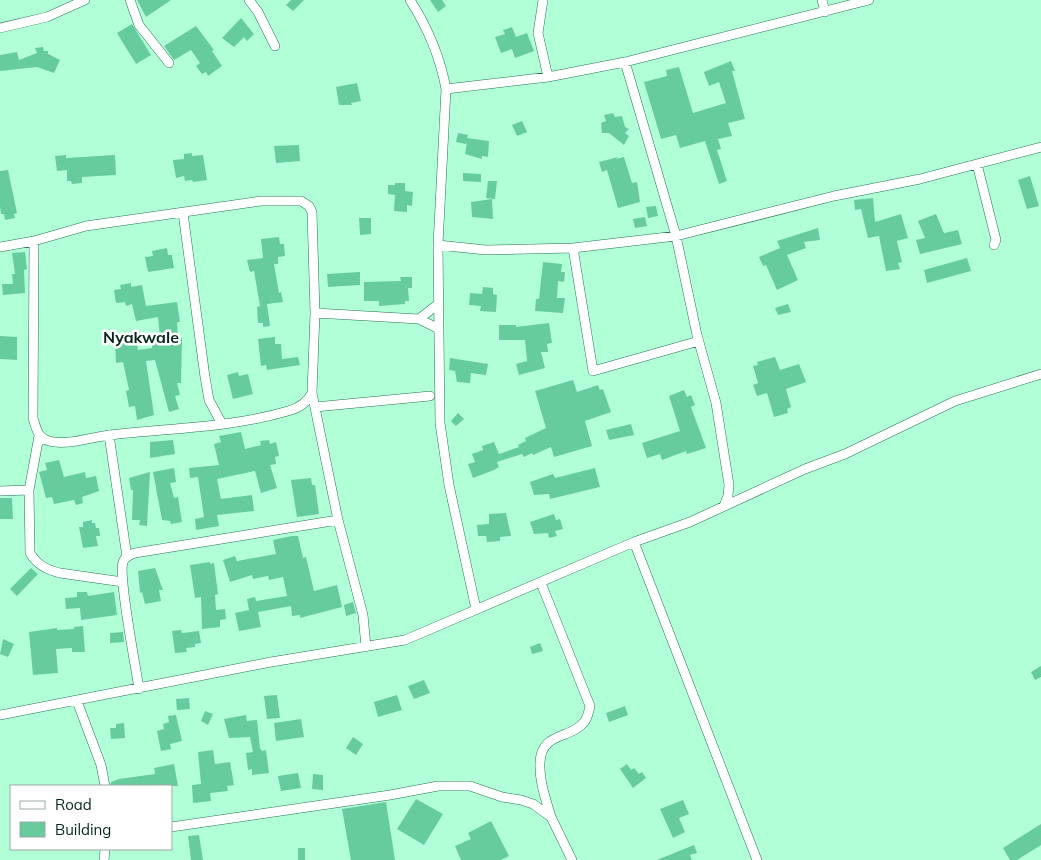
<svg xmlns="http://www.w3.org/2000/svg" width="1041" height="860" viewBox="0 0 1041 860" font-family="Mulish,sans-serif">
	<rect width="100%" height="100%" fill="#b1ffd7"/>
	<path fill="#67cc9d" d="M137,0H171L146,17Z
		M291,0H304L293,11L286,5Z
		M430,0H442L446,6L438,12Z
		M241,18L254,34L247,41L244,37L234,47L222,38Z
		M132,24L151,55L136,64L117,33Z
		M196,26L214,50L212,51L222,66L208,76L206,72L202,74L196,66L200,63L191,50L174,60L164,46Z
		M512,27L516,37L527,33L534,51L515,58L512,49L501,53L495,37L505,34L503,30Z
		M43,47L44,51H48V54L60,60L54,73L37,67L0,71V55L17,52L19,60L37,53L35,48Z
		M731,61L735,71H732L745,119L728,123L732,136L718,139L721,149L717,150L727,181L719,184L705,141L680,148L676,135L661,139L644,82L667,76L666,70L679,67L693,113L726,103L719,82L709,86L704,72Z
		M357,83L361,101L351,103L352,105H339L336,87Z
		M613,113L615,117L622,116L625,127L629,129L625,133L629,136L624,145L609,133H602L601,123L606,121L604,115Z
		M522,121L527,132L517,136L512,125Z
		M458,133L468,135L467,138L489,141L488,157L482,156V159L465,154L467,142L466,144L456,142Z
		M299,145L300,161L276,163L274,146Z
		M192,153V156L203,155L207,180L193,182L192,180L185,181L184,176L176,178L173,160L184,159V154Z
		M66,155V158L115,155L116,175L82,177V183L72,184L71,181H67V170L57,171L55,156Z
		M618,157L616,159L624,157L632,183L637,182L640,202L618,208L607,170L602,172L599,162Z
		M8,170L17,213L14,214L15,218L5,220L4,214H1L0,206V171Z
		M463,173L481,174V182L463,181Z
		M1030,176L1039,206L1027,209L1018,180Z
		M488,181H497L495,199L486,198Z
		M395,183H405V191L413,192L412,206L407,205V212L394,211L395,195L388,194V185H395Z
		M873,198L875,222L901,214L908,238L897,241L902,262L898,263L900,269L886,271L879,236L868,238L861,209L855,210L854,200Z
		M492,199L493,219L472,217L471,202Z
		M656,206L658,216L648,218L646,207Z
		M936,214L944,233L958,230L962,244L920,254L916,240L925,238L918,221Z
		M645,217L647,226L635,228L633,219Z
		M359,218H371V234L360,235Z
		M818,228L820,240L804,242L806,248L787,255L798,280L777,290L766,265L763,266L759,257L780,248L777,241Z
		M279,237L280,244H284L285,256L278,257V264H274L279,293L281,292L283,302L267,304L270,326L263,327V323H258L257,307L260,306L254,271L250,272L247,260L263,258L261,239Z
		M167,248L168,255H172L174,268L148,272L145,257L153,256L152,251Z
		M25,252L27,269L24,270L25,293L3,295L2,284H13L12,274H15L12,253Z
		M967,258L971,271L927,283L924,270Z
		M543,262L562,264L561,272H565L564,282L558,281L557,298H565L563,313L535,311L536,299H539Z
		M360,272V285L328,287L327,274Z
		M400,277H412V288H408L409,301H405V304L379,306V301H364V282L401,281Z
		M131,283V287L142,285L146,306L177,302L180,322H177L178,338H182L181,383H177L180,395L175,396L179,409L169,412L155,360L146,361L154,415L137,420L135,406L129,407L126,391L129,390L123,362L116,363L115,341L136,338L138,350L152,348V341H157V337H160L158,317L136,321L132,304L126,306L125,302L116,303L114,290L121,289L120,285Z
		M483,287L493,288V294L497,295L496,312L480,311L481,306L469,305L470,293L482,294Z
		M788,304L791,312L778,315L775,308Z
		M549,323L552,343L547,344L548,352H541L545,368L519,375L516,364L527,361L525,340H499V325H516V327Z
		M0,336L17,337V360L0,359Z
		M275,337V344H281L282,359L298,357L300,365L267,370L266,365L261,366L258,339Z
		M775,357L780,370L799,364L806,382L786,389L791,407L787,409L788,413L774,417L767,393L757,396L753,385L758,383L753,366L758,365L757,362Z
		M450,358L488,364L486,375L471,373L470,383L457,382L455,371L449,370Z
		M238,372L239,376L248,374L253,394L233,399L227,375Z
		M573,380L577,392L598,385L600,390L603,389L611,412L585,421L592,446L554,457L551,447L533,455L532,453L524,457L522,454L497,462L499,467L494,470L473,478L468,464L475,462L472,454L483,450L482,446L494,442L499,454L519,447L518,445L526,441L525,438L546,428L535,391Z
		M684,390L687,397L691,395L695,405L691,407L706,448L687,454L686,451L662,460L660,454L647,458L642,443L680,431L669,396Z
		M458,413L464,419L456,426L451,421Z
		M631,424L634,435L609,440L606,430Z
		M241,432L245,449L261,445L260,441L269,440L270,444L276,442L279,456L275,457L276,464L270,465L277,488L261,493L255,471L217,479L221,499L252,495L254,511L217,515L219,526L196,530L195,519L204,517L198,477L190,478L189,468L219,465L214,444L221,442L219,436Z
		M173,440L175,454L150,458V442Z
		M59,460L64,477L85,472L86,478L96,476L99,491L82,497L83,503L76,505L74,500L54,504L52,497L46,498L39,472L47,470L45,463Z
		M174,468L176,482L170,483L174,498L178,497L182,522L171,524L170,521L162,520L153,472Z
		M595,468L600,487L550,499L549,494L534,495L530,482L553,474L555,478Z
		M150,472L147,526L139,525L140,520H132L133,490H131L129,478Z
		M311,478L312,485H315L319,514L297,517L291,480Z
		M0,498H12L13,519H0Z
		M506,513L511,536L500,537V541L487,542L486,536H478L477,525L489,524V514Z
		M554,514L556,520L560,519L563,529L555,531L557,536L549,538L548,533L534,534L530,522Z
		M92,520V523H95L96,528H99L100,536H96L98,546L83,548L79,527H83V522Z
		M292,536H298L303,558L306,557L314,591L337,585L342,607L300,618V615L292,616L291,606L258,612L261,627L239,631L235,613L249,610L247,599L255,597L256,601L287,596L283,577L269,580L268,576L253,579L252,575L230,582L223,560L235,556L237,561L276,554L273,540Z
		M210,562V564L214,563L218,594L215,595L216,610L225,609L226,619L220,620V627L202,629L201,597L195,598L190,565Z
		M31,568L38,574L17,596L10,589Z
		M155,568L163,590H159L161,601L145,604L142,592L140,593L138,571Z
		M77,592H87L88,596L114,592L117,615L81,620L80,608L66,609L65,598L77,597Z
		M353,602L356,613L346,616L344,605Z
		M83,626L85,652H72V648L56,649L58,673L33,675L29,632L57,628V630L74,629V627Z
		M181,630L182,633L199,631L201,643L195,644V647L186,648L187,652L175,653L172,631Z
		M123,632L124,642L110,643V633Z
		M3,639L14,644L8,657L0,654Z
		M540,643L543,651L532,654L530,647Z
		M1041,666V677L1035,680L1031,672Z
		M424,680L430,693L414,699L408,686Z
		M277,695L280,718L267,719L264,696Z
		M397,695L402,710L378,717L374,702Z
		M189,698L190,709L177,710L176,699Z
		M625,706L628,715L609,722L606,713Z
		M205,711L213,714L208,725L201,721Z
		M176,715L182,741L170,744L171,749L161,751L157,731L164,729L163,724L169,722L168,716Z
		M246,715L247,721L257,720L260,748L262,751L266,750L269,773L252,775V769L248,770L246,753L253,752L250,737L229,738L224,719Z
		M301,719L304,737L276,741L274,723Z
		M124,723L125,738L111,739L110,728H116V724Z
		M353,737L363,744L356,755L346,748Z
		M213,750L215,764L230,762L234,785L227,786L228,791L210,793L211,801L193,803L192,785L201,784L198,752Z
		M174,764L178,786H111V782L119,779L155,774L154,768Z
		M627,764L631,770L634,768L639,774L642,772L646,778L633,788L620,769Z
		M298,773L301,788L281,791L278,776Z
		M313,774L323,775V790L312,789Z
		M416,799L443,814L424,845L397,829Z
		M683,800L689,814L679,818L685,832L673,838L660,809Z
		M386,802L395,860H351L342,809Z
		M491,821L509,856L501,860H461L455,846L471,839L468,833Z
		M1041,824V845L1017,860H1010L1003,848Z
		M199,835L203,860H191L188,836Z
		M694,845L697,853L690,855L692,860H657Z
		M298,848H305V860H298Z"/>
	<g fill="none" stroke-linecap="round" stroke-linejoin="round">
		<defs>
			<path id="street" d="M130,0L139,25L169,63
				M249,0L258,12L275,46
				M410,0C428,28 440,56 446,89L438,245L440,423L449,485L476,609
				M543,0L538,33L548,77
				M822,0L825,12
				M0,28L47,17L85,0
				M625,62L676,236L697,335L716,403L729,485L728,496L724,506
				M446,89L548,77L625,62L869,0
				M977,164L996,240L994,245
				M183,213L205,377L209,400L222,424
				M438,245L486,250L573,248L676,236L834,196L920,179L1041,147
				M0,247L34,241L86,226L261,201H301L309,206L312,212L315,313L312,393C307,403 299,408 288,411C230,428 169,428 110,435C91,437 67,446 49,441C37,438 36,427 33,418L34,241
				M573,248L593,371L699,341
				M315,313L419,319L437,328
				M419,319L437,305
				M312,393L338,520L363,615L366,647
				M315,407L430,396
				M109,435L127,557
				M39,436L29,490L30,553C37,565 47,570 60,573L123,582
				M0,491L29,490
				M634,542L690,522L805,469L845,454L955,401L1041,374
				M541,583L590,706C589,711 588,716 585,721C571,740 541,731 540,763C539,781 546,800 551,817
				M139,689C136,668 118,576 123,562C125,556 130,555 135,553L338,520
				M77,701L101,765L105,786
				M0,715L271,662L405,640L634,542L757,860
				M171,827L390,795L438,786H470L502,797L521,800L533,804L551,817L572,860
				M104,860L105,849"/>
		</defs>
		<use href="#street" stroke="#257553" stroke-width="10"/>
		<use href="#street" stroke="#fff" stroke-width="9"/>
	</g>
	<g text-anchor="middle" stroke-width="5" stroke-linejoin="round" paint-order="stroke">
		<g font-size="16" font-weight="bold" fill="#062719" stroke="#fff">
			<text x="141" y="343">Nyakwale</text>
		</g>
	</g>
	<rect x="10" y="785" width="162" height="65" fill="#ffffff" stroke="#9ba9a3"/>
	<rect x="20" y="801" width="25" height="8" fill="#ffffff" stroke="#9ba9a3"/>
	<text x="55" y="810" font-size="15" fill="#062719">Road</text>
	<rect x="20" y="822" width="25" height="15" fill="#67cc9d" stroke="#9ba9a3"/>
	<text x="55" y="835" font-size="15" fill="#062719">Building</text>
</svg>
